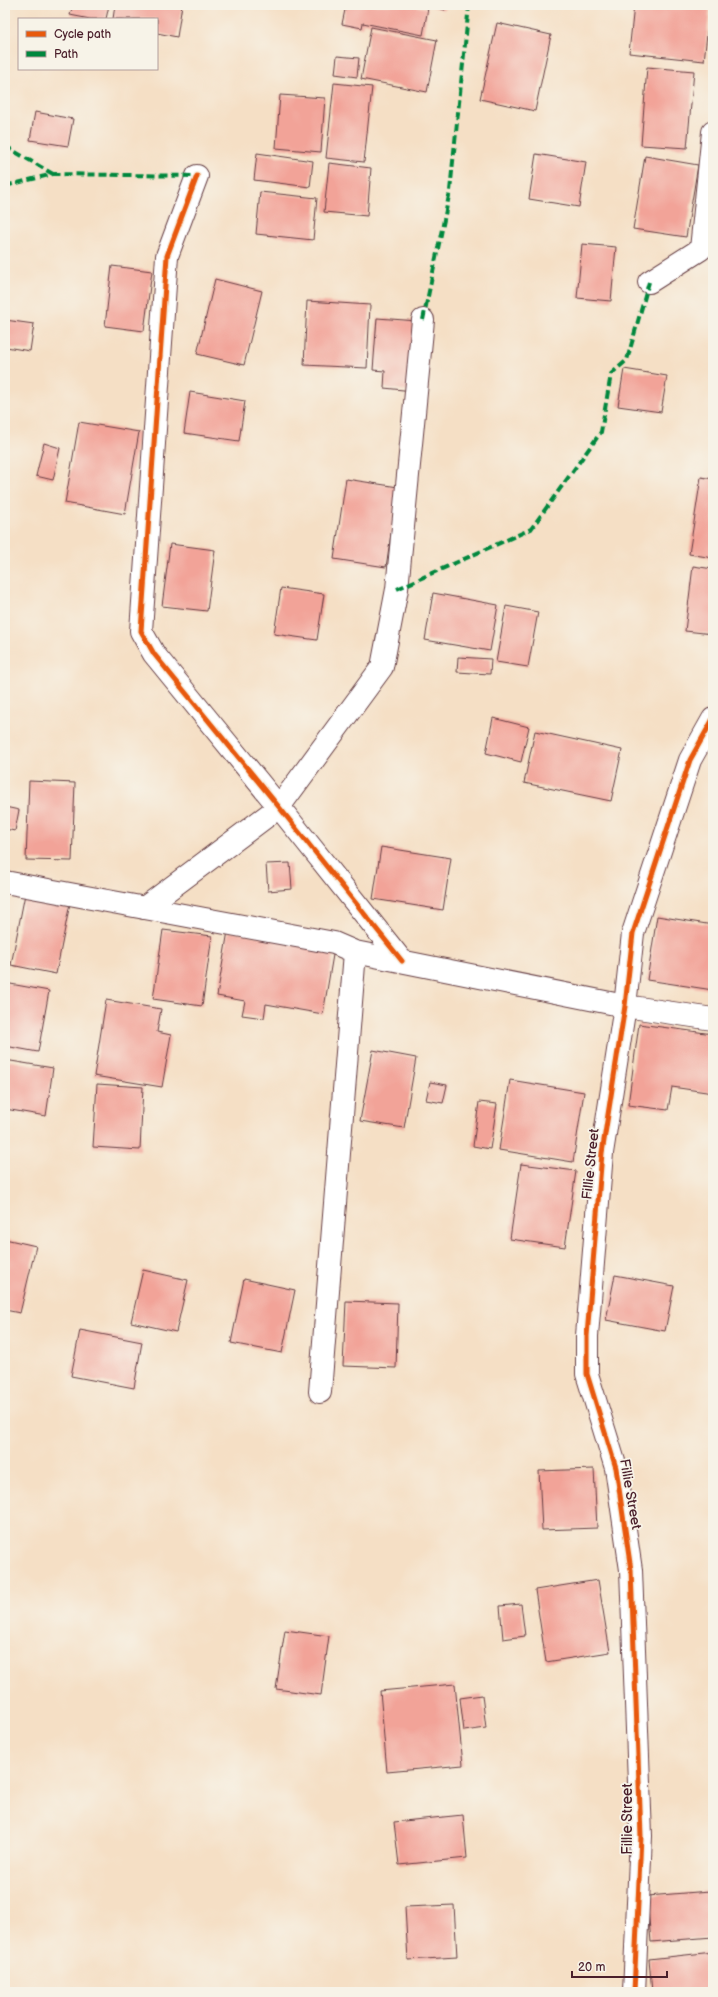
<svg xmlns="http://www.w3.org/2000/svg" width="718" height="1997" viewBox="0 0 718 1997" font-family="'Balsamiq Sans',sans-serif">
	<rect width="100%" height="100%" fill="#f7f3e8"/>
	<filter id="ink" filterUnits="userSpaceOnUse"><feTurbulence type="fractalNoise" baseFrequency=".025" numOctaves="2"/><feDisplacementMap in="SourceGraphic" scale="8" xChannelSelector="R" yChannelSelector="G"/><feConvolveMatrix kernelMatrix="1 2 1 2 8 2 1 2 1" color-interpolation-filters="sRGB"/></filter>
	<filter id="wash" filterUnits="userSpaceOnUse"><feTurbulence type="fractalNoise" baseFrequency=".012" numOctaves="4" result="noise"/><feDisplacementMap in="SourceGraphic" scale="16" xChannelSelector="R" yChannelSelector="G"/><feGaussianBlur stdDeviation="0.9" result="paint"/><feColorMatrix in="noise" values="0 0 0 0 0 0 0 0 0 0 0 0 0 0 0 0 0 1.4 0 .05"/><feComposite in="paint" operator="in"/></filter>
	<g filter="url(#wash)">
		<rect width="100%" height="100%" fill="#f5dfc5"/>
		<g id="blocks">
			<path fill="#f2a398" d="M73,5H109L106,19H90L70,15Z
				M115,5H182L177,37L157,33V19H113Z
				M346,5H409L428,8L423,35L363,23L362,28L342,24Z
				M426,5H446L445,10Z
				M634,5H690L710,7L704,61L629,53Z
				M497,23L551,35L535,111L480,99Z
				M371,27L437,40L427,92L361,79Z
				M337,56L359,58L357,77L335,74Z
				M647,67L694,71L687,148L641,145Z
				M334,83L372,87L364,162L326,158Z
				M280,95L325,98L321,152L276,148Z
				M35,112L73,119L68,146L30,140Z
				M257,153L313,161L310,187L254,180Z
				M536,154L586,162L579,207L529,199Z
				M645,156L698,165L686,237L633,229Z
				M329,163L371,168L367,216L324,212Z
				M260,192L317,198L313,240L256,234Z
				M582,244L616,247L611,301L577,298Z
				M112,266L152,271L144,331L105,326Z
				M215,279L262,291L244,365L197,354Z
				M307,301L370,305L367,368L304,365Z
				M377,318L418,321L413,391L384,388L385,371L373,370Z
				M5,320L34,324L30,351L6,347L7,337H5Z
				M624,369L667,376L661,412L618,406Z
				M190,392L245,401L239,441L184,433Z
				M79,422L139,432L125,514L65,503Z
				M44,443L60,448L53,480L36,476Z
				M701,477L713,479V558L689,554Z
				M346,479L398,487L386,567L334,559Z
				M170,544L215,550L207,611L162,606Z
				M693,566L713,569V634L685,631Z
				M281,588L324,594L317,640L274,634Z
				M433,593L498,605L490,651L425,640Z
				M506,606L538,612L528,667L496,662Z
				M458,657L491,659L490,674L457,672Z
				M493,718L529,727L521,762L486,753Z
				M535,731L622,750L611,801L524,783Z
				M29,781L75,783L72,861L26,860Z
				M5,807L19,810L15,831L5,829Z
				M381,847L451,858L443,910L373,899Z
				M290,863L292,889L268,891L266,864Z
				M26,889L71,898L56,974L11,965Z
				M657,916L713,925V990L647,980Z
				M163,930L212,936L202,1006L153,999Z
				M228,931L334,949L323,1014L266,1004L264,1018L242,1015L245,1001L217,996Z
				M5,983L49,991L38,1052L5,1046Z
				M106,1000L161,1009L157,1032L171,1035L162,1087L94,1076Z
				M639,1024L713,1034V1093L672,1087L668,1110L628,1105Z
				M373,1050L416,1058L404,1128L360,1121Z
				M5,1060L53,1068L46,1116L5,1109Z
				M510,1080L584,1092L573,1162L499,1150Z
				M430,1082L447,1085L443,1103L426,1100Z
				M97,1084L143,1087L140,1150L93,1147Z
				M479,1102L497,1104L490,1149L473,1146Z
				M521,1164L576,1171L565,1247L510,1239Z
				M5,1239L36,1246L20,1313L5,1310Z
				M143,1270L188,1280L176,1332L131,1322Z
				M615,1275L674,1286L665,1331L606,1320Z
				M244,1279L295,1290L282,1353L231,1343Z
				M346,1301L398,1303L396,1368L343,1366Z
				M80,1330L142,1342L134,1388L71,1376Z
				M594,1469L597,1528L542,1530L539,1471Z
				M598,1580L610,1652L546,1662L535,1590Z
				M521,1604L525,1636L503,1639L500,1606Z
				M285,1630L329,1636L321,1695L276,1689Z
				M455,1684L463,1765L387,1772L380,1691Z
				M482,1695L486,1728L464,1731L460,1698Z
				M463,1815L467,1858L399,1865L394,1822Z
				M710,1891L713,1937L651,1942L647,1896Z
				M454,1905L457,1957L408,1960L405,1907Z
				M713,1952V1992H652L649,1959Z"/>
		</g>
	</g>
	<g filter="url(#ink)">
		<use href="#blocks" fill-opacity="0" stroke="#643c42" stroke-width="1"/>
		<g fill="none" stroke-linecap="round" stroke-linejoin="round">
			<defs>
				<path id="street" d="M197,176L167,256L141,631L154,654L279,807L402,961
					M649,282L701,249L713,132
					M5,882L334,943L355,952L625,1006L713,1019
					M144,908L279,807L382,667L397,589L423,320
					M320,1392L355,952
					M634,1992L641,1836L631,1570L616,1468L587,1374V1336L602,1153L625,1006L633,933L690,760L713,719"/>
			</defs>
			<use href="#street" stroke="#643c42" stroke-width="24"/>
			<use href="#street" stroke="#fff" stroke-width="22"/>
			<path stroke="#00873e" stroke-width="4" stroke-dasharray="8 4" stroke-linecap="butt" d="M5,146L53,174
				M5,186L53,174L197,176
				M423,320L450,191L469,5
				M397,589L531,529L601,432L611,374L627,360L649,282"/>
			<defs>
				<path id="cycleway" d="M197,176L167,256L141,631L154,654L279,807L402,961
					M634,1992L641,1836L631,1570L616,1468L587,1374V1336L602,1153L625,1006L633,933L690,760L713,719"/>
			</defs>
			<use href="#cycleway" stroke="#f7f3e8" stroke-width="8"/>
			<use href="#cycleway" stroke="#e8590c" stroke-width="5"/>
		</g>
	</g>
	<g text-anchor="middle" stroke-width="3.5" stroke-linejoin="round" paint-order="stroke">
		<g font-size="14" fill="#4a1f2b" stroke="#f7f3e8">
			<text transform="translate(590 1164) rotate(-84)" y="5">Fillie Street</text>
			<text transform="translate(631 1494) rotate(80)" y="5">Fillie Street</text>
			<text transform="translate(627 1819) rotate(-90)" y="5">Fillie Street</text>
		</g>
	</g>
	<rect width="718" height="1997" fill="none" stroke="#f7f3e8" stroke-width="20"/>
	<rect x="18" y="18" width="140" height="52" fill="#f7f3e8" stroke="#b29e9c"/>
	<rect x="26" y="31" width="20" height="6" fill="#e8590c" stroke="#b29e9c"/>
	<text x="54" y="38" font-size="12" fill="#4a1f2b">Cycle path</text>
	<rect x="26" y="51" width="20" height="6" fill="#00873e" stroke="#b29e9c"/>
	<text x="54" y="58" font-size="12" fill="#4a1f2b">Path</text>
	<path d="M572 1971v6h95v-6" fill="none" stroke="#4a1f2b" stroke-width="2"/>
	<text x="578" y="1971" font-size="12" fill="#4a1f2b" stroke="#f7f3e8" stroke-width="3" paint-order="stroke">20 m</text>
</svg>
